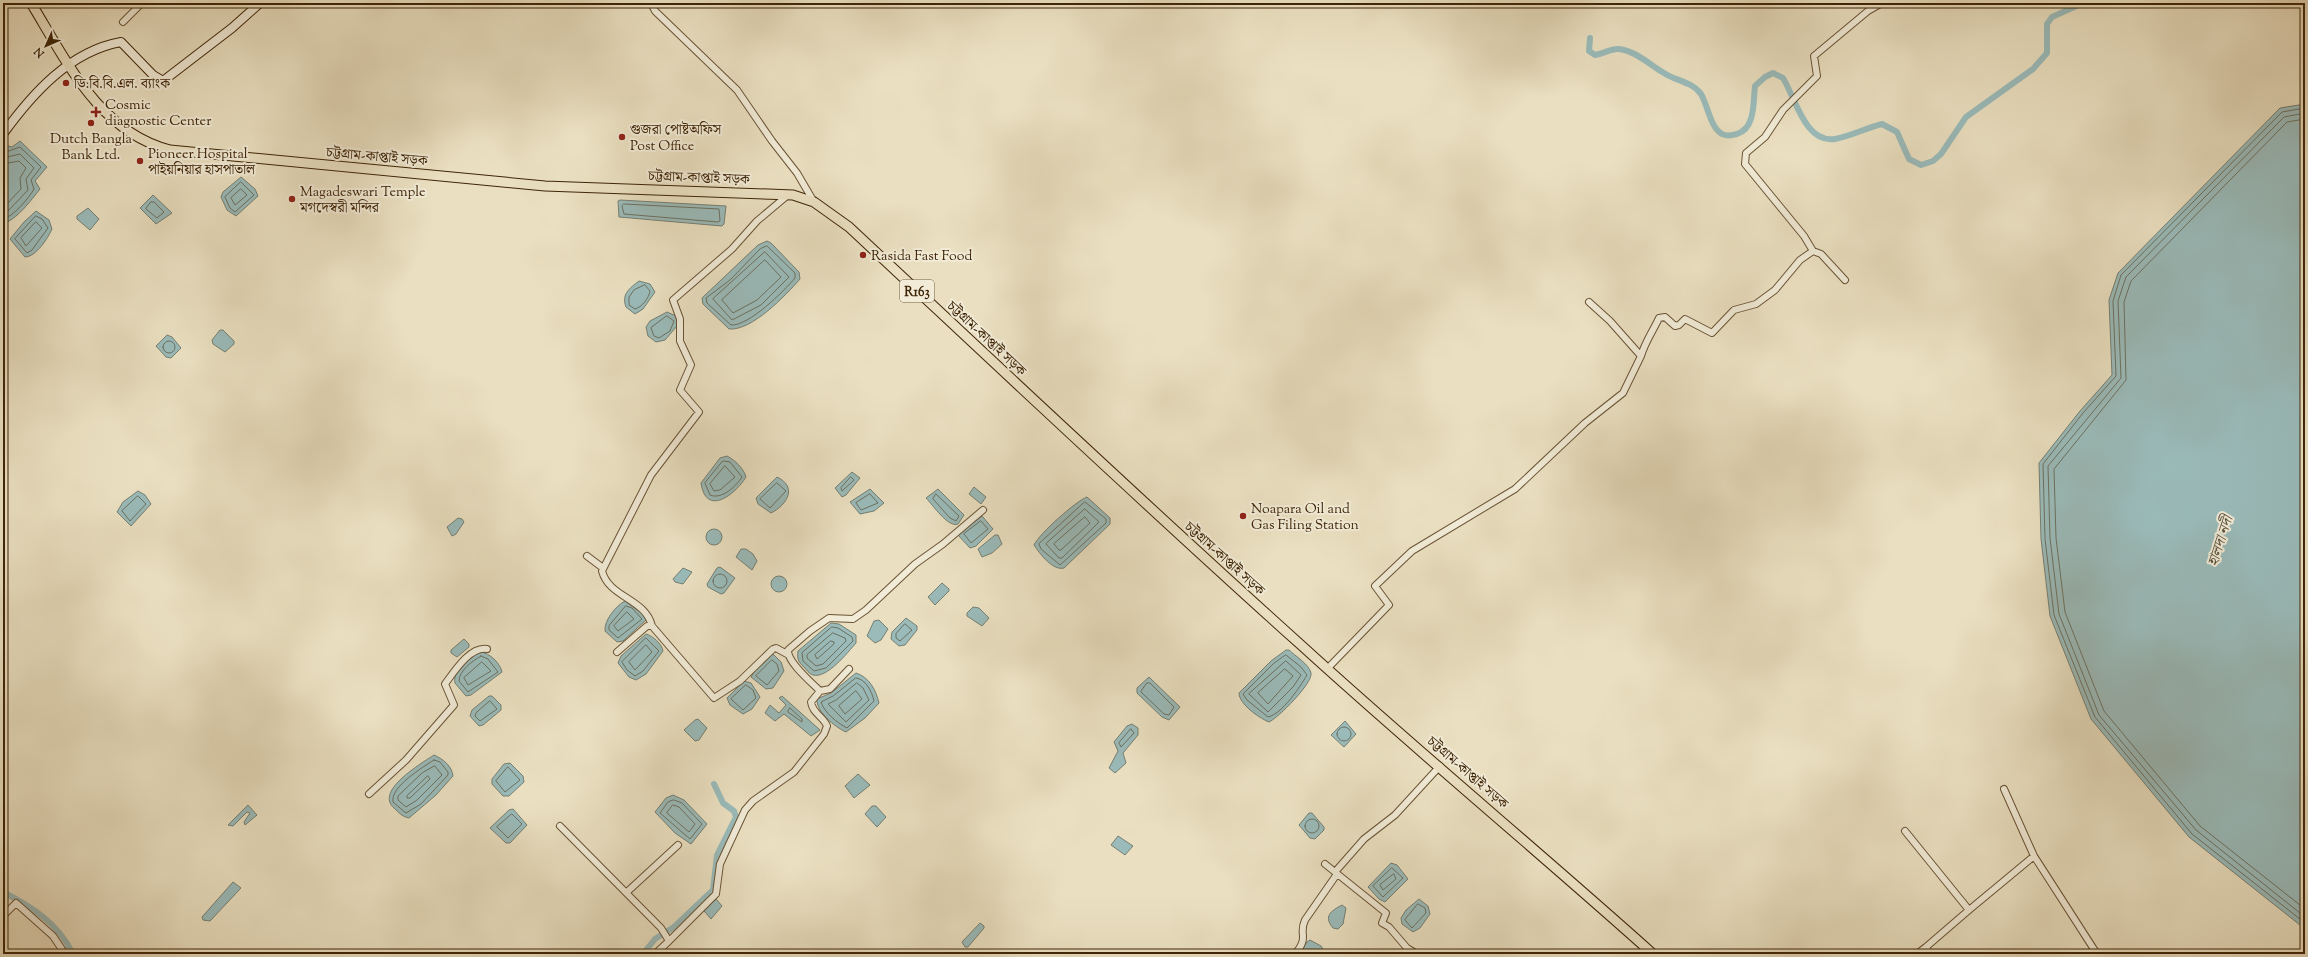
<svg xmlns="http://www.w3.org/2000/svg" width="2308" height="957" viewBox="0 0 2308 957" font-family="'Sorts Mill Goudy','Noto Serif Bengali',serif">
	<rect width="100%" height="100%" fill="#eae0c1"/>
	<filter id="stains"><feTurbulence type="fractalNoise" baseFrequency=".005" numOctaves="4"/><feColorMatrix values="0 0 0 0 .2 0 0 0 0 .09 0 0 0 0 .02 0 0 0 .5 -.17"/></filter>
	<radialGradient id="worn" r=".72"><stop offset=".6" stop-color="#630" stop-opacity="0"/><stop offset="1" stop-color="#630" stop-opacity=".3"/></radialGradient>
	<path fill="#9abbba" stroke="#757f72" d="M2305,104V929L2189,837L2091,719L2050,616L2041,539L2039,463L2080,411L2112,375L2109,300L2118,273L2280,108Z
		M20,141L47,167L35,181L40,189C32,199 15,222 3,223V150L8,146L12,147Z
		M241,177L255,189L258,196L236,216L227,210L221,197L223,192Z
		M153,195L172,213L156,224L140,208Z
		M620,200L726,206L724,224L722,226L619,217L618,201Z
		M88,208L99,219L90,230L77,219V216Z
		M36,211L49,220L52,229C48,238 36,257 25,257L10,239L24,222Z
		M767,241L771,243L799,272L800,279C786,295 752,331 729,329L703,304L702,298L758,245Z
		M639,281L650,284L655,292L643,309L635,314L626,307C621,294 630,288 639,281Z
		M667,312L676,316L677,326L665,340L656,342L648,336L646,327L650,321Z
		M220,330H223L234,341V344L225,352L213,344L212,340Z
		M167,335L172,337L181,348L171,358L166,357L156,346Z
		M727,456C735,460 744,469 746,477C735,495 706,517 701,483L720,458Z
		M852,472L860,478L846,495L842,497L835,488Z
		M777,477C798,487 787,505 771,513L758,504L756,498Z
		M974,487L986,497L981,504L969,494Z
		M870,489L884,503L874,511L860,514L850,502Z
		M938,489L964,515L958,524C948,528 933,505 926,498Z
		M138,491L145,495L151,504L131,526L117,512L123,502Z
		M1087,497L1110,518V524L1064,568C1053,571 1040,554 1034,545C1039,534 1076,501 1087,497Z
		M982,516L993,529L976,546L970,548L958,535Z
		M458,518L462,519L464,522L456,534L452,536L447,527Z
		M706 537a8 8 0 1 1 16 0a8 8 0 1 1-16 0Z
		M995,535H998L1002,544L992,553L982,557L978,549Z
		M741,549H746L753,554L757,561L752,570L736,557Z
		M720,567L735,578L724,593L721,594L708,587L707,584L717,568Z
		M683,568L692,572L683,584L675,582L673,579Z
		M771 584a8 8 0 1 1 16 0a8 8 0 1 1-16 0Z
		M942,583L949,589V591L935,605L928,597Z
		M625,601L645,616L647,619L623,641L617,642L605,631C604,620 616,606 625,601Z
		M973,607L979,608L989,618L982,626L967,616V613Z
		M906,618L917,626V630L905,645L899,646L891,639L892,632Z
		M879,620L888,629L881,640L875,643L867,636L874,621Z
		M831,623L839,624L856,635V643C848,652 827,679 813,675C809,674 806,669 804,667C798,662 797,658 798,651Z
		M646,634C653,636 662,644 663,651L646,674L636,680L629,677L618,663L621,656Z
		M464,639L469,644V647L457,657L451,653V650Z
		M1286,650H1289C1295,656 1309,664 1311,673C1313,683 1278,718 1269,722C1259,718 1239,704 1239,693L1271,661Z
		M480,652C490,653 500,663 502,672L471,695L466,696L455,683C452,670 470,657 480,652Z
		M773,654L781,662L784,671L773,688L766,689L751,677L755,670Z
		M856,673C869,677 876,690 879,703L865,718L846,732C835,727 816,712 817,699L831,693Z
		M1149,677L1180,707L1169,720L1162,717L1137,693V688Z
		M744,681L751,683L760,697L752,709L743,714L730,705L727,698Z
		M489,696H492L501,705V710L483,725L479,726L470,716L472,710Z
		M782,696L820,730L811,736L784,714L775,721L765,713L770,705L779,713L786,705L779,698Z
		M698,719L707,728L699,740L695,741L684,730L695,720Z
		M1345,721L1356,734L1344,747L1331,735Z
		M1132,724L1138,728V735L1123,753L1126,763L1115,773L1109,768L1118,751L1114,742L1127,726Z
		M434,755C443,759 452,766 453,776L436,795L409,818C403,817 399,813 394,808C374,791 422,763 434,755Z
		M510,763L523,776L524,782L509,796H503L492,784V779L504,764Z
		M858,774L870,785L854,798L845,786Z
		M673,795L684,800L707,824L691,844L675,833L655,812L666,798Z
		M248,805L257,815L245,825L244,822L250,813L247,812L233,826L228,825Z
		M872,806H876L886,817L877,827L865,814Z
		M513,809L527,825L510,843H506L490,828L509,810Z
		M1309,813H1312L1324,827V830L1315,839L1310,838L1299,825Z
		M1118,836L1133,846L1125,855L1111,845Z
		M1391,863L1397,865L1408,879L1385,902L1379,899L1368,887Z
		M233,882L241,888L210,921L203,920L202,917Z
		M716,899L722,906L711,919L704,911Z
		M1419,899L1428,906L1430,914L1420,928L1413,932L1402,924L1401,918L1406,910Z
		M1342,905L1346,908L1343,924L1338,929L1333,928C1323,916 1331,911 1342,905Z
		M980,923L984,926V928L968,947H965L962,942Z
		M1310,940L1321,946L1326,954H1299L1307,942Z"/>
	<g fill="none" stroke-linecap="round" stroke-linejoin="round">
		<path stroke="#6c7060" stroke-width="1" d="M2305,108L2282,112L2121,275L2113,301L2116,376L2083,413L2043,464L2045,539L2054,615L2095,717L2192,834L2305,923
			M2305,113L2284,117L2126,277L2118,301L2121,378L2048,466L2050,538L2059,614L2099,715L2196,830L2305,917
			M2305,119L2287,122L2131,281L2124,302L2126,380L2054,469L2056,538L2065,612L2104,711L2200,826L2305,909
			M3,153L20,147L41,167L31,180L34,189C29,198 13,217 3,219
			M3,158L20,154L34,168L26,179L28,190L8,211L3,214
			M3,164L19,161L26,168L20,178L21,189L3,208
			M241,182L254,195L235,212L230,208L225,197Z
			M241,189L247,195L235,205L231,198Z
			M151,202H154L164,212L157,218L146,209Z
			M624,204L719,209L720,221L718,222L624,214L622,206Z
			M36,216L42,219L48,228L32,250L27,253L15,239Z
			M36,222L42,228L26,246L21,238Z
			M767,246L795,273V278C784,291 749,326 731,325L707,303L706,298L730,280L760,249Z
			M765,252L789,277L761,305L732,320L713,299Z
			M765,260L781,277L757,300L733,313L722,300Z
			M645,285L650,291C649,298 642,307 635,309L629,305V297L634,290Z
			M667,316L674,321L670,331L659,338L654,336L651,328Z
			M163 347a6 6 0 1 1 12 0a6 6 0 1 1-12 0Z
			M723,461L730,462L742,477C736,486 722,500 710,495L705,483Z
			M725,466L735,477L720,490L714,491L710,484Z
			M851,477L854,480L842,491L841,488Z
			M777,483L786,491L770,508L760,499Z
			M870,494L878,503L861,510L856,503Z
			M936,494L959,516L956,521L950,518L933,499Z
			M138,496L146,504L130,521L122,511Z
			M1085,502L1106,519V523L1060,565L1041,549L1039,544Z
			M1085,509L1099,522L1062,558H1059L1046,544Z
			M1085,517L1090,523L1061,550H1059L1054,544Z
			M981,521L988,529L971,543L964,534Z
			M713 581a7 7 0 1 1 14 0a7 7 0 1 1-14 0Z
			M626,606L632,608L642,619L618,638L609,630V626Z
			M627,612L634,619L618,631L614,626Z
			M905,624L912,630L900,641L896,638V634Z
			M832,627L838,628L852,637L853,641L826,668L814,671L803,661L802,653Z
			M833,633L845,638L846,641L823,664L816,666L807,658V655Z
			M646,638L659,651L643,671L635,676L627,670L622,662Z
			M831,641L834,642V644L817,659L815,655Z
			M646,645L652,652L635,670L629,662Z
			M1286,655L1301,667L1307,675C1300,687 1282,714 1268,717L1247,700L1243,694L1273,664Z
			M481,656L488,659L498,672L468,692L459,681C459,671 472,661 481,656Z
			M772,660L777,664L779,671L767,685L756,676Z
			M1286,661L1301,675L1293,687L1268,712L1249,694Z
			M482,662L491,671L468,685L464,678Z
			M1285,669L1293,676L1268,704L1258,693Z
			M856,678C866,679 872,692 874,701L847,728C837,723 824,712 821,702L833,696Z
			M857,683L863,688L869,700L846,722L828,704L836,700Z
			M1147,683H1150L1174,707L1169,715L1164,714L1141,692Z
			M746,685L753,690L756,698L743,710L731,699Z
			M856,691L862,699L845,714L839,706Z
			M490,701L497,709L480,721L475,716L476,713Z
			M790,708L802,719V722L788,712Z
			M1337 734a7 7 0 1 1 14 0a7 7 0 1 1-14 0Z
			M1131,729L1134,733L1121,747L1119,743Z
			M434,760L440,762L448,772V775L421,804L406,813L393,802C390,787 423,767 434,760Z
			M435,766L442,775L417,800L406,807L398,800V796L422,773Z
			M508,767L520,780L505,792L496,781Z
			M428,776L430,779L410,798H407V796Z
			M674,800L682,803L702,824L690,839L660,813L668,802Z
			M673,805L679,807L695,824L689,832L667,813Z
			M512,814L522,824L508,838L497,827Z
			M1305 826a7 7 0 1 1 14 0a7 7 0 1 1-14 0Z
			M1392,868L1403,878L1383,897L1373,886Z
			M1394,874L1396,879L1383,890L1380,885Z
			M1418,904L1425,908L1426,913L1412,928L1405,920Z"/>
		<path stroke="#9abbba" stroke-width="6" d="M1590,38L1589,51L1595,55C1603,54 1612,48 1619,49C1636,51 1650,65 1664,73C1676,81 1693,82 1701,94C1708,106 1710,127 1722,134C1727,137 1732,135 1737,134C1756,128 1753,101 1755,86L1765,77L1773,73L1783,78C1795,97 1805,144 1835,139C1851,136 1866,128 1882,124L1897,132L1909,159L1921,165L1933,161L1941,154L1966,117L2033,69L2047,53V24L2052,17L2083,3
			M3,892C32,907 58,923 73,954
			M643,954L655,939L674,927L713,890L717,855L736,817L734,811L723,803L714,784"/>
		<defs>
			<path id="street" d="M651,3L655,11L737,90L772,141L797,173L814,202
				M123,22L142,3
				M1813,251L1804,236L1745,164L1746,153L1765,137L1783,110L1817,76L1814,56L1868,11L1882,3
				M1641,356C1645,342 1653,331 1659,318L1665,317L1675,326L1679,325L1685,319L1712,333L1734,310L1756,304L1775,290L1800,260L1813,251L1821,254L1845,280
				M587,556L603,568
				M652,626C645,598 609,598 602,571L651,475L699,412L680,390L691,365L680,341V319L673,300L732,249L757,221L788,195
				M617,652L647,626H652L714,698L740,681L773,649L776,648L787,654
				M1327,669L1389,605L1375,586L1412,551L1515,489L1585,423L1623,393L1641,356L1610,321L1589,302
				M820,691C811,682 787,662 788,650L810,631L829,618L853,619L866,610L915,564L943,544L983,510
				M2004,789L2034,856L2097,954
				M369,794L406,760L454,705L445,684C454,672 470,646 487,649
				M560,826L661,928L669,941L655,954
				M1905,831L1969,910L2034,856
				M1325,864L1386,913L1382,923L1389,927L1407,948L1417,954
				M1335,872L1364,839L1395,815L1440,766
				M627,892L678,845
				M3,916L16,903L53,936L65,954
				M669,941L716,894L720,864L745,810L753,801L794,772L824,734L827,726C824,717 812,713 811,702L820,691L830,689L849,669
				M1295,954C1310,936 1298,935 1305,920L1337,874
				M1917,954L1926,947
				M1930,954L1926,947L1969,910"/>
			<path id="secondary" d="M3,134C32,94 70,51 121,42L153,75L163,81L232,28L260,3"/>
			<path id="primary" d="M31,3C66,60 99,132 170,150L545,186L793,195L814,202L849,227C999,367 1148,508 1301,645C1416,750 1537,850 1653,954"/>
		</defs>
		<use href="#street" stroke="#695335" stroke-width="8"/>
		<use href="#secondary" stroke="#3e2406" stroke-width="10"/>
		<use href="#primary" stroke="#3e2406" stroke-width="11"/>
		<use href="#street" stroke="#f1ebd7" stroke-width="6"/>
		<use href="#secondary" stroke="#f1ebd7" stroke-width="8"/>
		<use href="#primary" stroke="#eae0c1" stroke-width="9"/>
	</g>
	<g fill="#8f2418" stroke="#f1ebd7" stroke-width="1.5">
		<circle cx="66" cy="83" r="4"/>
		<path d="M94 106h4v4h4v4h-4v4h-4v-4h-4v-4h4z"/>
		<circle cx="91" cy="123" r="4"/>
		<circle cx="622" cy="137" r="4"/>
		<circle cx="140" cy="161" r="4"/>
		<circle cx="292" cy="199" r="4"/>
		<circle cx="863" cy="255" r="4"/>
		<circle cx="1243" cy="516" r="4"/>
	</g>
	<g text-anchor="middle" stroke-width="4" stroke-linejoin="round" paint-order="stroke">
		<rect fill="#f1ebd7" stroke="#746045" stroke-width="1" x="900" y="280" width="34" height="22" rx="3"/>
		<g font-size="13" font-weight="bold" fill="#3e2406">
			<text x="917" y="296">R163</text>
		</g>
		<g font-size="14" fill="#3e2406" stroke="#f1ebd7" text-anchor="start">
			<text x="74" y="88">ডি.বি.বি.এল. ব্যাংক</text>
			<text x="105" y="109">Cosmic<tspan x="105" dy="16">diagnostic Center</tspan></text>
			<text x="630" y="134">গুজরা পোষ্টঅফিস<tspan x="630" dy="16">Post Office</tspan></text>
			<text x="91" y="143" text-anchor="middle">Dutch Bangla<tspan x="91" dy="16">Bank Ltd.</tspan></text>
			<text x="148" y="158">Pioneer Hospital<tspan x="148" dy="16">পাইয়নিয়ার হাসপাতাল</tspan></text>
			<text x="300" y="196">Magadeswari Temple<tspan x="300" dy="16">মগদেস্বরী মন্দির</tspan></text>
			<text x="871" y="260">Rasida Fast Food</text>
			<text x="1251" y="513">Noapara Oil and<tspan x="1251" dy="16">Gas Filing Station</tspan></text>
		</g>
		<g font-size="14" fill="#3e2406" stroke="#f1ebd7">
			<text transform="translate(377 156) rotate(5)" y="5">চট্টগ্রাম-কাপ্তাই সড়ক</text>
			<text transform="translate(699 177) rotate(2)" y="5">চট্টগ্রাম-কাপ্তাই সড়ক</text>
			<text transform="translate(987 338) rotate(43)" y="5">চট্টগ্রাম-কাপ্তাই সড়ক</text>
			<text transform="translate(1225 558) rotate(42)" y="5">চট্টগ্রাম-কাপ্তাই সড়ক</text>
			<text transform="translate(1468 772) rotate(41)" y="5">চট্টগ্রাম-কাপ্তাই সড়ক</text>
		</g>
		<g font-size="15" font-style="italic" fill="#5a513c" stroke="#f1ebd7">
			<text transform="translate(2220 541) rotate(-72)" y="5">হালদা নদী</text>
		</g>
	</g>
	<rect width="2308" height="957" fill="none" stroke="#eae0c1" stroke-width="16"/>
	<rect x="4" y="4" width="2300" height="949" fill="none" stroke="#3e2406" stroke-width="2"/>
	<rect x="8" y="8" width="2292" height="941" fill="none" stroke="#3e2406"/>
	<g transform="translate(46 46) rotate(225)" stroke="#f1ebd7" stroke-width="3" paint-order="stroke">
	<path d="M0-3L7 15L0 10L-7 15Z" fill="#3e2406"/>
	<text y="-6" font-size="11" font-weight="bold" text-anchor="middle" fill="#3e2406">N</text>
	</g>
	<rect width="100%" height="100%" filter="url(#stains)"/>
	<rect width="100%" height="100%" fill="url(#worn)"/>
</svg>
